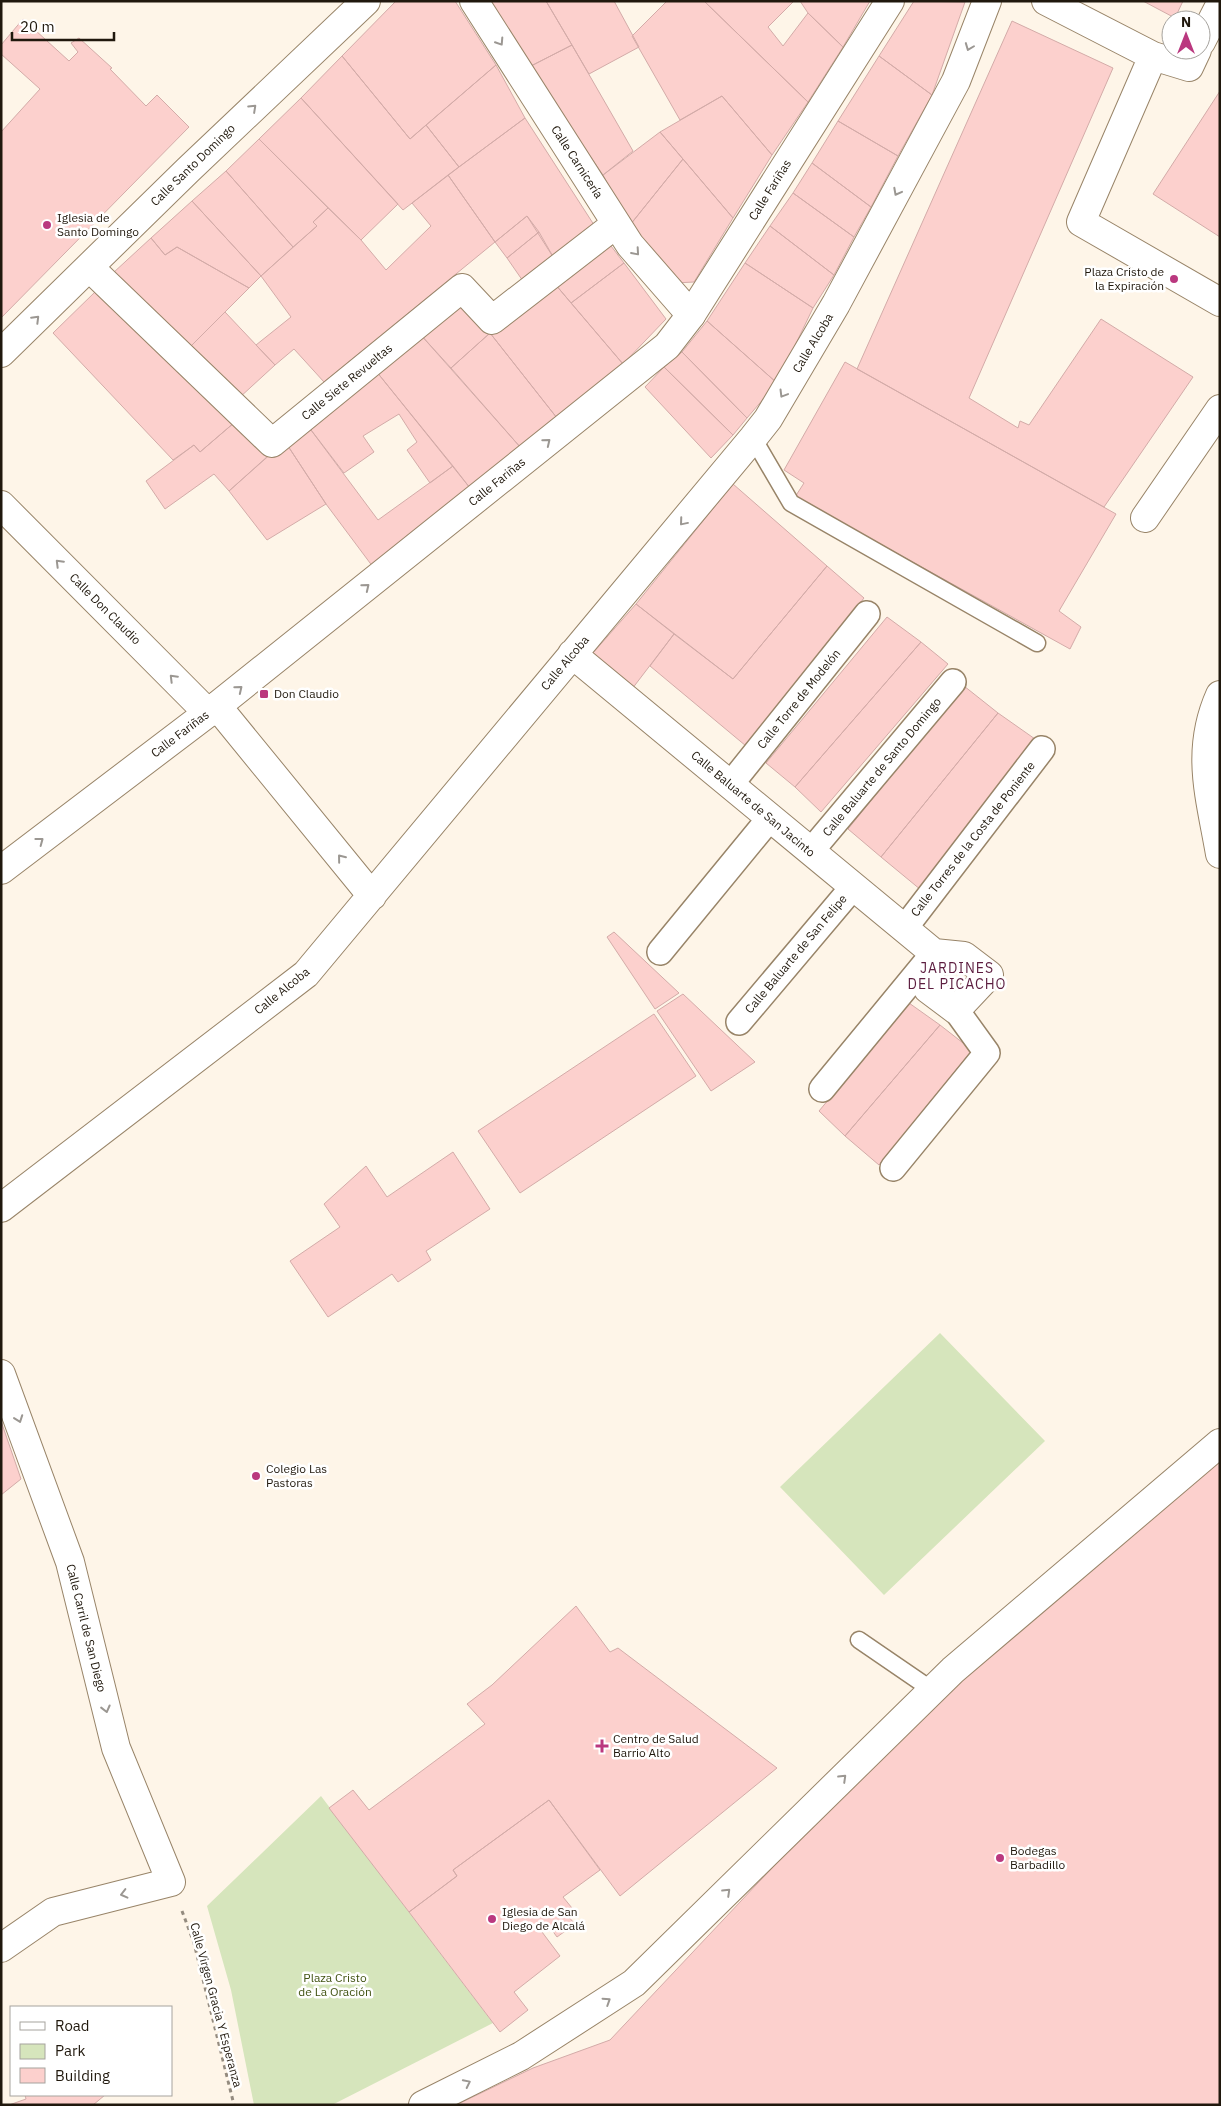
<svg xmlns="http://www.w3.org/2000/svg" width="1221" height="2106" viewBox="0 0 1221 2106" font-family="'IBM Plex Sans',sans-serif">
	<rect width="100%" height="100%" fill="#fef5e8"/>
	<path fill="#d6e5bc" d="M940,1333L1045,1441L884,1595L780,1487Z
		M321,1796L493,2023L332,2105H254L231,1990L207,1906Z"/>
	<path fill="#fcd0cd" stroke="#d3aba8" d="M396,1H455L496,65L410,139L342,56Z
		M487,1H546L572,45L529,67Z
		M546,1H614L639,47L589,74Z
		M667,1H704L808,102L772,155L722,96L680,120L632,36Z
		M704,1H794L768,27L783,46L808,13L843,47L808,102Z
		M800,1H870L843,47L808,13Z
		M914,1L965,2L932,95L879,56Z
		M1143,1H1183L1175,18Z
		M23,19L69,61L78,52L71,43L79,38L112,68L110,69L146,106L157,95L189,127L1,318V132L40,89L1,54V45Z
		M1012,21L1113,68L969,398L1018,428L1020,421L1029,425L1101,319L1193,377L1104,507L857,369Z
		M572,45L633,151L603,175L529,67Z
		M342,56L410,139L426,125L459,167L403,210L301,98Z
		M879,56L932,95L898,156L838,121Z
		M496,65L525,118L459,167L426,125Z
		M1220,91V237L1153,194Z
		M722,96L772,155L733,218L660,132Z
		M301,98L398,204L361,240L259,139Z
		M525,118L596,228L555,260L527,216L495,242L448,175Z
		M838,121L898,156L871,207L812,163Z
		M660,132L683,159L630,225L603,175Z
		M259,139L328,208L313,222L317,226L293,247L226,171Z
		M683,159L733,218L694,282L675,283L630,225Z
		M812,163L871,207L854,237L793,193Z
		M226,171L293,247L261,276L192,201Z
		M448,175L495,242L324,382L294,349L275,365L256,345L291,317L261,276L317,226L313,222L328,208L361,240L386,270L431,226L412,203Z
		M793,193L854,237L834,275L770,226Z
		M192,201L261,276L249,288L177,247L165,255L151,238Z
		M527,216L539,232L507,258L495,242Z
		M770,226L834,275L813,308L745,263Z
		M539,232L555,260L525,284L507,258Z
		M151,238L165,255L177,247L249,288L188,349L113,273Z
		M608,242L624,263L571,303L555,284Z
		M624,263L666,319L623,364L571,303Z
		M745,263L813,308L777,383L707,321Z
		M555,284L623,364L557,418L490,333Z
		M96,291L235,422L200,452L194,445L173,460L53,333Z
		M459,301L490,333L451,368L420,334Z
		M225,312L275,365L239,398L188,349Z
		M707,321L777,383L747,418L682,352Z
		M490,333L557,418L521,448L451,368Z
		M420,334L521,448L470,488L376,371Z
		M682,352L747,418L733,435L664,367Z
		M845,362L1116,514L1059,611L1081,627L1070,649L795,497L804,483L784,470Z
		M664,367L733,435L711,458L645,387Z
		M376,371L453,466L430,483L407,450L417,442L399,414L363,436L374,452L344,473L308,426Z
		M235,422L269,455L229,491L214,474L165,509L146,481L194,445L200,452Z
		M308,426L378,520L453,466L470,488L373,567L326,504L286,443Z
		M286,443L326,504L267,540L229,491L273,452Z
		M733,484L827,566L733,679L636,604Z
		M827,566L864,598L746,746L650,666L674,634L733,679Z
		M636,604L674,634L632,689L593,653Z
		M887,617L921,642L795,787L766,763Z
		M921,642L948,664L821,812L795,787Z
		M964,686L998,713L881,857L848,829Z
		M998,713L1035,739L921,890L881,857Z
		M614,932L679,993L655,1009L607,937Z
		M683,994L755,1062L711,1091L657,1011Z
		M909,1003L940,1025L845,1136L819,1111Z
		M654,1014L696,1076L520,1193L478,1131Z
		M940,1025L972,1050L879,1165L845,1136Z
		M453,1152L490,1209L426,1251L431,1260L398,1282L392,1274L328,1317L290,1261L340,1227L324,1204L366,1166L387,1197Z
		M1,1421L21,1479L1,1495Z
		M1220,1450V2105H456L533,2068L610,2040L953,1676Z
		M576,1606L610,1652L618,1648L777,1768L620,1896L549,1800L453,1870L457,1876L409,1912L329,1808L353,1790L369,1810L485,1724L467,1704L492,1685Z
		M549,1800L600,1870L563,1897L572,1908L566,1914L575,1924L557,1937L549,1926L542,1932L560,1956L514,1992L528,2010L500,2032L409,1912L457,1876L453,1870Z
		M25,2095H105L93,2105H9L26,2099Z"/>
	<g fill="none" stroke-linecap="round" stroke-linejoin="round">
		<defs>
			<path id="service" d="M753,438L791,503L1037,643
				M859,1640L932,1690"/>
			<path id="pedestrian" d="M730,785L867,614
				M811,851L953,682
				M904,929L1042,749
				M660,952L770,818
				M739,1022L853,887
				M822,1089L934,953
				M893,1168L987,1053L956,1010"/>
			<path id="minor" d="M474,1L630,245L691,315
				M1046,1L1153,56L1189,67L1197,50
				M1201,42L1220,5
				M1153,56L1081,222L1220,302
				M89,267L272,443L462,288L492,320L616,224
				M1,353L188,170L366,1
				M1,505L208,713
				M1145,518L1220,409
				M572,654L934,953L964,956L989,975L956,1010L928,989L934,953
				M217,706L372,896
				M1,1208L306,974L753,438L768,419L836,304L956,81L987,1
				M423,2105L521,2056L634,1983L953,1670L1220,1443"/>
			<path id="tertiary" d="M1220,695C1195,751 1210,796 1220,854
				M1,870L217,706L667,346L691,315L890,1
				M1,1374L70,1562L116,1748L171,1882L53,1912L1,1948"/>
		</defs>
		<use href="#service" stroke="#988468" stroke-width="19"/>
		<use href="#pedestrian" stroke="#988468" stroke-width="28"/>
		<use href="#minor" stroke="#988468" stroke-width="30"/>
		<use href="#tertiary" stroke="#988468" stroke-width="30"/>
		<path stroke="#948b7f" stroke-width="3" stroke-dasharray="4 4" stroke-linecap="butt" d="M182,1911L194,1943L234,2105"/>
		<use href="#service" stroke="#fff" stroke-width="16"/>
		<use href="#pedestrian" stroke="#fff" stroke-width="25"/>
		<use href="#minor" stroke="#fff" stroke-width="28"/>
		<use href="#tertiary" stroke="#fff" stroke-width="28"/>
	</g>
	<defs><path id="oneway-chevron" d="M-2-3.5L2.5 0L-2 3.5" fill="none" stroke-width="1.6" stroke-linecap="round" stroke-linejoin="round" transform="scale(1.25)"/></defs>
	<g stroke="#9b9792">
		<use href="#oneway-chevron" transform="translate(500 42) rotate(57)"/>
		<use href="#oneway-chevron" transform="translate(969 47) rotate(111)"/>
		<use href="#oneway-chevron" transform="translate(253 108) rotate(-43)"/>
		<use href="#oneway-chevron" transform="translate(897 192) rotate(118)"/>
		<use href="#oneway-chevron" transform="translate(636 252) rotate(49)"/>
		<use href="#oneway-chevron" transform="translate(36 319) rotate(-45)"/>
		<use href="#oneway-chevron" transform="translate(783 394) rotate(121)"/>
		<use href="#oneway-chevron" transform="translate(547 442) rotate(-39)"/>
		<use href="#oneway-chevron" transform="translate(683 522) rotate(130)"/>
		<use href="#oneway-chevron" transform="translate(59 563) rotate(-135)"/>
		<use href="#oneway-chevron" transform="translate(366 587) rotate(-39)"/>
		<use href="#oneway-chevron" transform="translate(173 678) rotate(-135)"/>
		<use href="#oneway-chevron" transform="translate(239 689) rotate(-39)"/>
		<use href="#oneway-chevron" transform="translate(40 841) rotate(-37)"/>
		<use href="#oneway-chevron" transform="translate(341 858) rotate(-129)"/>
		<use href="#oneway-chevron" transform="translate(19 1419) rotate(70)"/>
		<use href="#oneway-chevron" transform="translate(106 1709) rotate(76)"/>
		<use href="#oneway-chevron" transform="translate(843 1778) rotate(-44)"/>
		<use href="#oneway-chevron" transform="translate(727 1892) rotate(-44)"/>
		<use href="#oneway-chevron" transform="translate(124 1894) rotate(166)"/>
		<use href="#oneway-chevron" transform="translate(607 2001) rotate(-33)"/>
		<use href="#oneway-chevron" transform="translate(467 2083) rotate(-26)"/>
	</g>
	<g fill="#ba387f" stroke="#fff" stroke-width="2">
		<circle cx="47" cy="225" r="5"/>
		<circle cx="1174" cy="279" r="5"/>
		<rect x="259" y="689" width="10" height="10" rx="2.5"/>
		<circle cx="256" cy="1476" r="5"/>
		<path d="M599.5 1738.5h5v5h5v5h-5v5h-5v-5h-5v-5h5z"/>
		<circle cx="1000" cy="1858" r="5"/>
		<circle cx="492" cy="1919" r="5"/>
	</g>
	<g text-anchor="middle" stroke-width="5" stroke-linejoin="round" paint-order="stroke">
		<g font-size="12" fill="#20180d" stroke="#fff">
			<text transform="translate(577 162) rotate(57)" y="4">Calle Carnicería</text>
			<text transform="translate(193 165) rotate(-44)" y="4">Calle Santo Domingo</text>
			<text transform="translate(770 190) rotate(-58)" y="4">Calle Fariñas</text>
			<text transform="translate(813 343) rotate(-59)" y="4">Calle Alcoba</text>
			<text transform="translate(347 382) rotate(-39)" y="4">Calle Siete Revueltas</text>
			<text transform="translate(497 482) rotate(-39)" y="4">Calle Fariñas</text>
			<text transform="translate(105 609) rotate(45)" y="4">Calle Don Claudio</text>
			<text transform="translate(565 663) rotate(-50)" y="4">Calle Alcoba</text>
			<text transform="translate(799 699) rotate(-51)" y="4">Calle Torre de Modelón</text>
			<text transform="translate(180 734) rotate(-37)" y="4">Calle Fariñas</text>
			<text transform="translate(882 767) rotate(-50)" y="4">Calle Baluarte de Santo Domingo</text>
			<text transform="translate(753 804) rotate(40)" y="4">Calle Baluarte de San Jacinto</text>
			<text transform="translate(973 839) rotate(-52)" y="4">Calle Torres de la Costa de Poniente</text>
			<text transform="translate(796 954) rotate(-50)" y="4">Calle Baluarte de San Felipe</text>
			<text transform="translate(282 991) rotate(-39)" y="4">Calle Alcoba</text>
			<text transform="translate(86 1628) rotate(76)" y="4">Calle Carril de San Diego</text>
			<text transform="translate(216 2005) rotate(75)" y="4">Calle Virgen Gracia Y Esperanza</text>
		</g>
		<g font-size="12" fill="#20180d" stroke="#fff" text-anchor="start">
			<text x="57" y="222">Iglesia de<tspan x="57" dy="14">Santo Domingo</tspan></text>
			<text x="1164" y="276" text-anchor="end">Plaza Cristo de<tspan x="1164" dy="14">la Expiración</tspan></text>
			<text x="274" y="698">Don Claudio</text>
			<text x="266" y="1473">Colegio Las<tspan x="266" dy="14">Pastoras</tspan></text>
			<text x="613" y="1743">Centro de Salud<tspan x="613" dy="14">Barrio Alto</tspan></text>
			<text x="1010" y="1855">Bodegas<tspan x="1010" dy="14">Barbadillo</tspan></text>
			<text x="502" y="1916">Iglesia de San<tspan x="502" dy="14">Diego de Alcalá</tspan></text>
		</g>
		<g font-size="12" fill="#415312" stroke="#fff">
			<text x="335" y="1982">Plaza Cristo<tspan x="335" dy="14">de La Oración</tspan></text>
		</g>
		<g font-size="14" letter-spacing="1" fill="#5c1d3f" stroke="#fff">
			<text x="957" y="973">JARDINES<tspan x="957" dy="16">DEL PICACHO</tspan></text>
		</g>
	</g>
	<rect width="1221" height="2106" fill="none" stroke="#20180d" stroke-width="5"/>
	<rect x="10" y="2006" width="162" height="90" fill="#ffffff" stroke="#a6a39e"/>
	<rect x="20" y="2022" width="25" height="8" fill="#ffffff" stroke="#a6a39e"/>
	<text x="55" y="2031" font-size="15" fill="#20180d">Road</text>
	<rect x="20" y="2044" width="25" height="15" fill="#d6e5bc" stroke="#a6a39e"/>
	<text x="55" y="2056" font-size="15" fill="#20180d">Park</text>
	<rect x="20" y="2068" width="25" height="15" fill="#fcd0cd" stroke="#a6a39e"/>
	<text x="55" y="2081" font-size="15" fill="#20180d">Building</text>
	<g transform="translate(1186 35)"><circle r="24" fill="#ffffff" stroke="#a6a39e"/>
	<path d="M0-4L9 19L0 12L-9 19Z" fill="#ba387f"/>
	<text y="-8" font-size="14" font-weight="bold" text-anchor="middle" fill="#20180d">N</text>
	</g>
	<path d="M12 32v8h102v-8" fill="none" stroke="#20180d" stroke-width="2.5"/>
	<text x="20" y="32" font-size="15" fill="#20180d" stroke="#ffffff" stroke-width="4" paint-order="stroke">20 m</text>
</svg>
